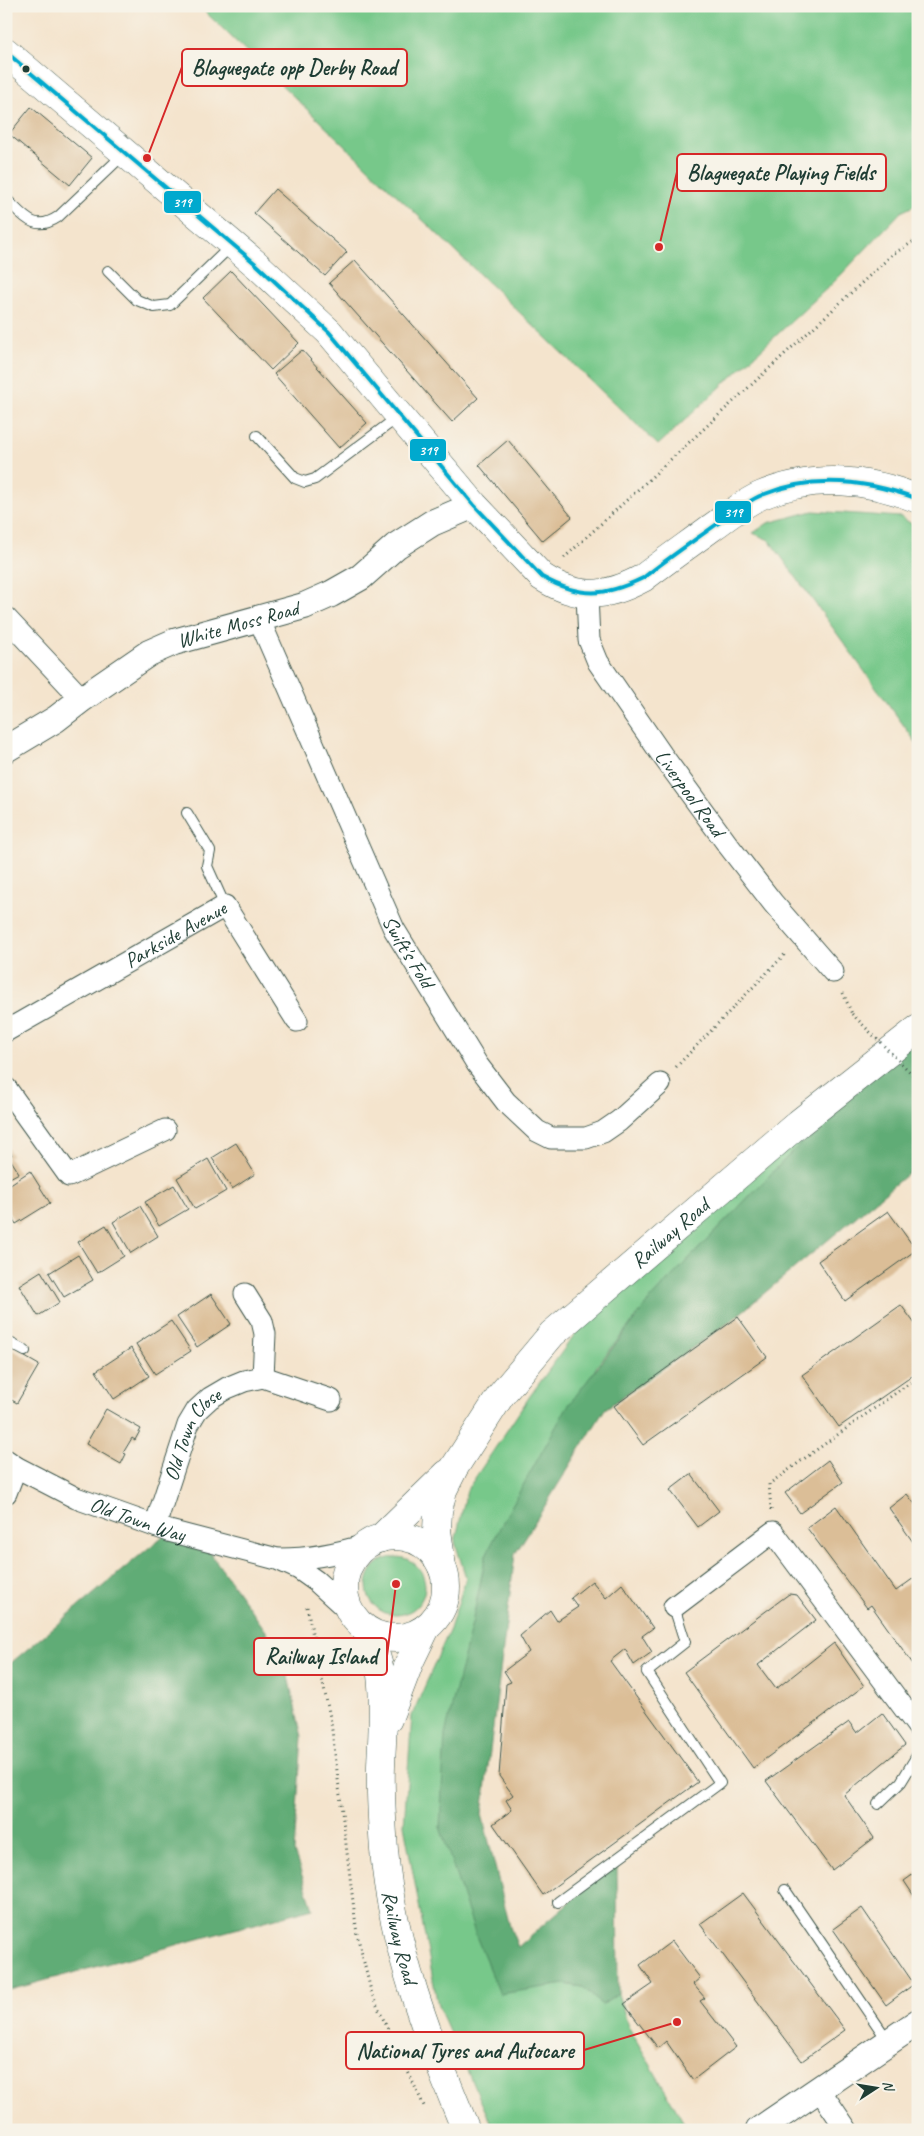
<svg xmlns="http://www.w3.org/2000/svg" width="924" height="2136" viewBox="0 0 924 2136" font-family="Caveat,sans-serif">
	<rect width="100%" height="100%" fill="#f7f3e8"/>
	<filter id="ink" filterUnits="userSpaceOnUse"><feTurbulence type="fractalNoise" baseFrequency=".02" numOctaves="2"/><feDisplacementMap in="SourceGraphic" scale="10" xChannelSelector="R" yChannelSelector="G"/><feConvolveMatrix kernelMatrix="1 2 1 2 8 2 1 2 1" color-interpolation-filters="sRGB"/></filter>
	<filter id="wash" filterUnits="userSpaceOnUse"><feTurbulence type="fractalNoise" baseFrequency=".0096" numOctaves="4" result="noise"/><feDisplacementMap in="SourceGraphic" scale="20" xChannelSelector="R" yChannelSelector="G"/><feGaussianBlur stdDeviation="1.12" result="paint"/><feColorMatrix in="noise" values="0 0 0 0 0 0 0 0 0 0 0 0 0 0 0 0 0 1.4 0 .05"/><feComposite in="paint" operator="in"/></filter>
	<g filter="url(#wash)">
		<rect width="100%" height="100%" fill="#f4e4cd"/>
		<path fill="#77c88a" stroke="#4b825f" d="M199,6H918V204L901,212L835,281L658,445Z
			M813,511L901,517L918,528V745L769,540L753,533L768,523Z
			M851,1094L795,1149L653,1296L597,1366L486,1555L473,1619L440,1827L534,1988L565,1984L583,1987L602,2005L618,1994L628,2026L688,2130H494L438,2006L404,1825L412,1715L450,1629L466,1578L455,1542L467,1490L530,1396L585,1320Z
			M367 1586a29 29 0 1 1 58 0a29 29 0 1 1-58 0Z"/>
		<path fill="#61ac76" stroke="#407455" d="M916,1031L918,1035V1165L731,1321L605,1409L515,1554L482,1814L510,1927L518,1947L617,1860L618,1994L602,2005L583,1987L565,1984L500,1994L476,1936L440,1827L445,1735L473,1619L486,1555L507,1514L567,1407L653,1296L795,1149Z
			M169,1531L201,1540L283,1655L302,1737L294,1852L313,1908L6,1991V1667Z"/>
		<g id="blocks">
			<path fill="#dbbe97" d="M31,107L92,158L70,185L9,134Z
				M275,189L347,252L325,276L254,213Z
				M355,260L478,398L452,422L329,283Z
				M231,271L299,343L271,370L203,298Z
				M302,350L367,423L339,448L274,374Z
				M508,440L572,517L543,541L479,465Z
				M236,1143L255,1174L232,1189L212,1158Z
				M6,1145L12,1155L9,1157L19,1173L6,1180Z
				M208,1159L226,1191L195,1209L177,1178Z
				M30,1171L50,1203L16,1224L6,1208V1187Z
				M174,1185L188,1209L159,1226L145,1202Z
				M140,1206L158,1236L131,1253L113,1222Z
				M888,1211L916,1250L845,1301L818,1261Z
				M106,1225L124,1256L97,1273L78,1242Z
				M78,1255L93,1280L64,1297L49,1273Z
				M41,1271L60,1302L38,1316L19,1285Z
				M211,1294L231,1324L197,1347L177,1317Z
				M901,1305L918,1328V1372L839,1427L802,1375Z
				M738,1317L767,1357L643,1445L614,1406Z
				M171,1321L191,1351L155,1374L136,1344Z
				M6,1346L39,1365L17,1403L6,1397Z
				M131,1348L149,1376L114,1399L96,1371Z
				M106,1409L141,1429L135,1440L132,1438L123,1453L126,1454L121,1464L86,1444Z
				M828,1460L843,1482L800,1513L785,1493Z
				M691,1474L719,1511L698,1527L670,1490Z
				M907,1494L918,1508V1549L889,1508Z
				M836,1506L896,1591L918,1575V1671L871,1605L867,1608L807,1528Z
				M592,1581L606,1598L622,1584L653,1628L642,1636L652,1652L634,1665L625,1649L610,1661L698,1782L543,1895L493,1824L512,1810L506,1800L513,1795L499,1776L506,1684L511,1682L504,1671L529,1652L520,1636L550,1610L557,1621L578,1607L571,1598Z
				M789,1594L797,1595L816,1620L758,1665L776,1689L834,1643L864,1686L753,1768L684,1672Z
				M882,1713L905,1745L844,1795L874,1838L832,1870L766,1781L849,1722L857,1733Z
				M918,1871V1902L904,1881Z
				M743,1893L845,2030L802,2061L700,1924Z
				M862,1908L914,1984L886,2005L833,1929Z
				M672,1941L700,1978L693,1984L705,1998L700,2001L736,2047L693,2080L666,2041L658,2048L624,2004L653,1984L640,1965Z"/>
		</g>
	</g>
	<g filter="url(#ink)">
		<use href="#blocks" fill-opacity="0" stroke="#3f564b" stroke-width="1"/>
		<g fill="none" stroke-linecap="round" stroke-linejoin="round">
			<defs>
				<path id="service" d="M6,199C24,216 34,233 58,217L124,154
					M108,271L137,300L154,307L170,305L232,245
					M257,436L295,478L305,482L315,479L398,417
					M187,813L210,851L207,866L225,906
					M6,1341L25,1351
					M878,1804L901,1782L918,1754
					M785,1890L888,2041
					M558,1902L720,1783L647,1672L685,1642L674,1607"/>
				<g id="minor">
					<path id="s1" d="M587,595L589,640L598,662L662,755L728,845L773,903L833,972"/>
					<path d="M6,618L82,699"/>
					<path id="s2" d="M259,619L394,929L477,1064L506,1102L537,1131L551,1138H586L603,1132L619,1121L660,1084"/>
					<path id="s3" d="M6,1031L225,906L297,1021"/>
					<path d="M6,1088L69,1176L165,1130"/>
					<path d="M245,1294L262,1321L265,1334L263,1377"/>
					<path id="s4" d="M6,1460L16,1467L76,1498L169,1531L277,1559L299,1569L316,1581L349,1611"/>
					<path d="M6,1493L16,1467"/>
					<path id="s5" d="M155,1526L188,1425L197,1410L210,1398L227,1388L244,1381L263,1377L331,1400"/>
					<path d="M280,1559C310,1559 336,1554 365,1545"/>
					<path d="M674,1607L773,1532L918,1727"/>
					<path d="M819,2089L847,2130"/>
				</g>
				<g id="tertiary">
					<path id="s6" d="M6,749L56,719L82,699L149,653L174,642L304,606L331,594L361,577L396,546L432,523L474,505"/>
					<path d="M759,2130L918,2022"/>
				</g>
				<g id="secondary">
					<path d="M6,52L257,265L329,332L474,505L542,577C578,600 606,598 643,578C665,561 688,545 711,528C727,517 743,503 762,495C813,474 868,478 918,499"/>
					<circle cx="395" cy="1587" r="51"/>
					<path d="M381,1538L447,1474"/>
					<path id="s7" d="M442,1567L437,1530L438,1511L443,1490L454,1468L501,1395L552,1334L799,1123L918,1029"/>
					<path id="s8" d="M368,1632C373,1646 378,1660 381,1675C385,1705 382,1737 381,1766C380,1794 382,1822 384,1850C392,1946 429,2041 466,2130"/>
					<path d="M388,1719L410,1661L426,1628"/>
				</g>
			</defs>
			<use href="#service" stroke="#3f564b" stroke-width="12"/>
			<use href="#minor" stroke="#3f564b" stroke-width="23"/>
			<use href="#tertiary" stroke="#3f564b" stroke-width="28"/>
			<use href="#secondary" stroke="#3f564b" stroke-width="29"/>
			<path stroke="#3f564b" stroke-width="3" stroke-dasharray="1 4" stroke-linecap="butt" d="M564,558L893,254L918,239
				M843,993L852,1014
				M676,1067L786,953
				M771,1510L769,1484L918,1377
				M307,1607L331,1722L357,1934L372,1995L425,2108"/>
			<use href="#service" stroke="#fff" stroke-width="10"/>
			<use href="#minor" stroke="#fff" stroke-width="21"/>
			<use href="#tertiary" stroke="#fff" stroke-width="26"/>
			<use href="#secondary" stroke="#fff" stroke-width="28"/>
			<path stroke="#3f564b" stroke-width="3" stroke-dasharray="1 4" stroke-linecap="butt" d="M852,1014L918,1080"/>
			<defs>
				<path id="bus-1" d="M6,52L257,265L329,332L474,505L542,577C580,598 604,597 643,578C667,559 692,542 717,524C731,514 745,502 762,495C813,474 867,480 918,499"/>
			</defs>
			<use href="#bus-1" stroke="#f7f3e8" stroke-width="8"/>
			<use href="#bus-1" stroke="#00a9ce" stroke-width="4"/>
		</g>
	</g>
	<circle fill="#1f3d34" stroke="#f7f3e8" stroke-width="2" cx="26" cy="69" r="4.5"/>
	<g text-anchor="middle" stroke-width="4" stroke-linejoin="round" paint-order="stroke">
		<g font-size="21" fill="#1f3d34" stroke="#f7f3e8">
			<text dy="7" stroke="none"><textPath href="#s6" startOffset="266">White Moss Road</textPath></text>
			<text dy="7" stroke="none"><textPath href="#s1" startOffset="229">Liverpool Road</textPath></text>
			<text dy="7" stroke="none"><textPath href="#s3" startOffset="195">Parkside Avenue</textPath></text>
			<text dy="7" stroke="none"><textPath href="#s2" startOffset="365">Swift's Fold</textPath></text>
			<text dy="7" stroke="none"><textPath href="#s7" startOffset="424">Railway Road</textPath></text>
			<text dy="7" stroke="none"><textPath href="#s5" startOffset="100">Old Town Close</textPath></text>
			<text dy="7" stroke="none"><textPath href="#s4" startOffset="145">Old Town Way</textPath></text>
			<text dy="7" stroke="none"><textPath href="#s8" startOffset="309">Railway Road</textPath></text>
		</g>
	</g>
	<path fill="none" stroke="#d62828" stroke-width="2" d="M147 158L182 67M659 247L677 172M396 1584L387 1656M677 2022L584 2050"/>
	<g fill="#d62828" stroke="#f7f3e8" stroke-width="2">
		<circle cx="147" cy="158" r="5"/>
		<circle cx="659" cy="247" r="5"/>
		<circle cx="396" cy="1584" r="5"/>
		<circle cx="677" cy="2022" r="5"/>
	</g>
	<g fill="#f7f3e8" stroke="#d62828" stroke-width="2">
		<rect x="182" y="49" width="225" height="37" rx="5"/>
		<rect x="677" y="154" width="209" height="37" rx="5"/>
		<rect x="254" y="1638" width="133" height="37" rx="5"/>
		<rect x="346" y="2032" width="238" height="37" rx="5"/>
	</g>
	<g font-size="22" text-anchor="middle" font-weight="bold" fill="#1f3d34">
		<text x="294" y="75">Blaguegate opp Derby Road</text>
		<text x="781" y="180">Blaguegate Playing Fields</text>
		<text x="321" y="1664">Railway Island</text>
		<text x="465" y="2058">National Tyres and Autocare</text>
	</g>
	<g stroke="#f7f3e8" stroke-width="2">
		<rect x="163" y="190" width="39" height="24" rx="5" fill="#00a9ce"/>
		<rect x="409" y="438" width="38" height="24" rx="5" fill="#00a9ce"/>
		<rect x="714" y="500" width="38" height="24" rx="5" fill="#00a9ce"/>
	</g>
	<g font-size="14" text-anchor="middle" font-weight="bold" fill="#fff">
		<text x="182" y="207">319</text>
		<text x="428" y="455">319</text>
		<text x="733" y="517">319</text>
	</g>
	<rect width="924" height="2136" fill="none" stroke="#f7f3e8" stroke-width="25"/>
	<g transform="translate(876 2088) rotate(78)" stroke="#f7f3e8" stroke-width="4" paint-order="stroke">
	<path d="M0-4L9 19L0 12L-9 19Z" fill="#1f3d34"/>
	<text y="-8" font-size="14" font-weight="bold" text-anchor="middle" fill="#1f3d34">N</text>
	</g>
</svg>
